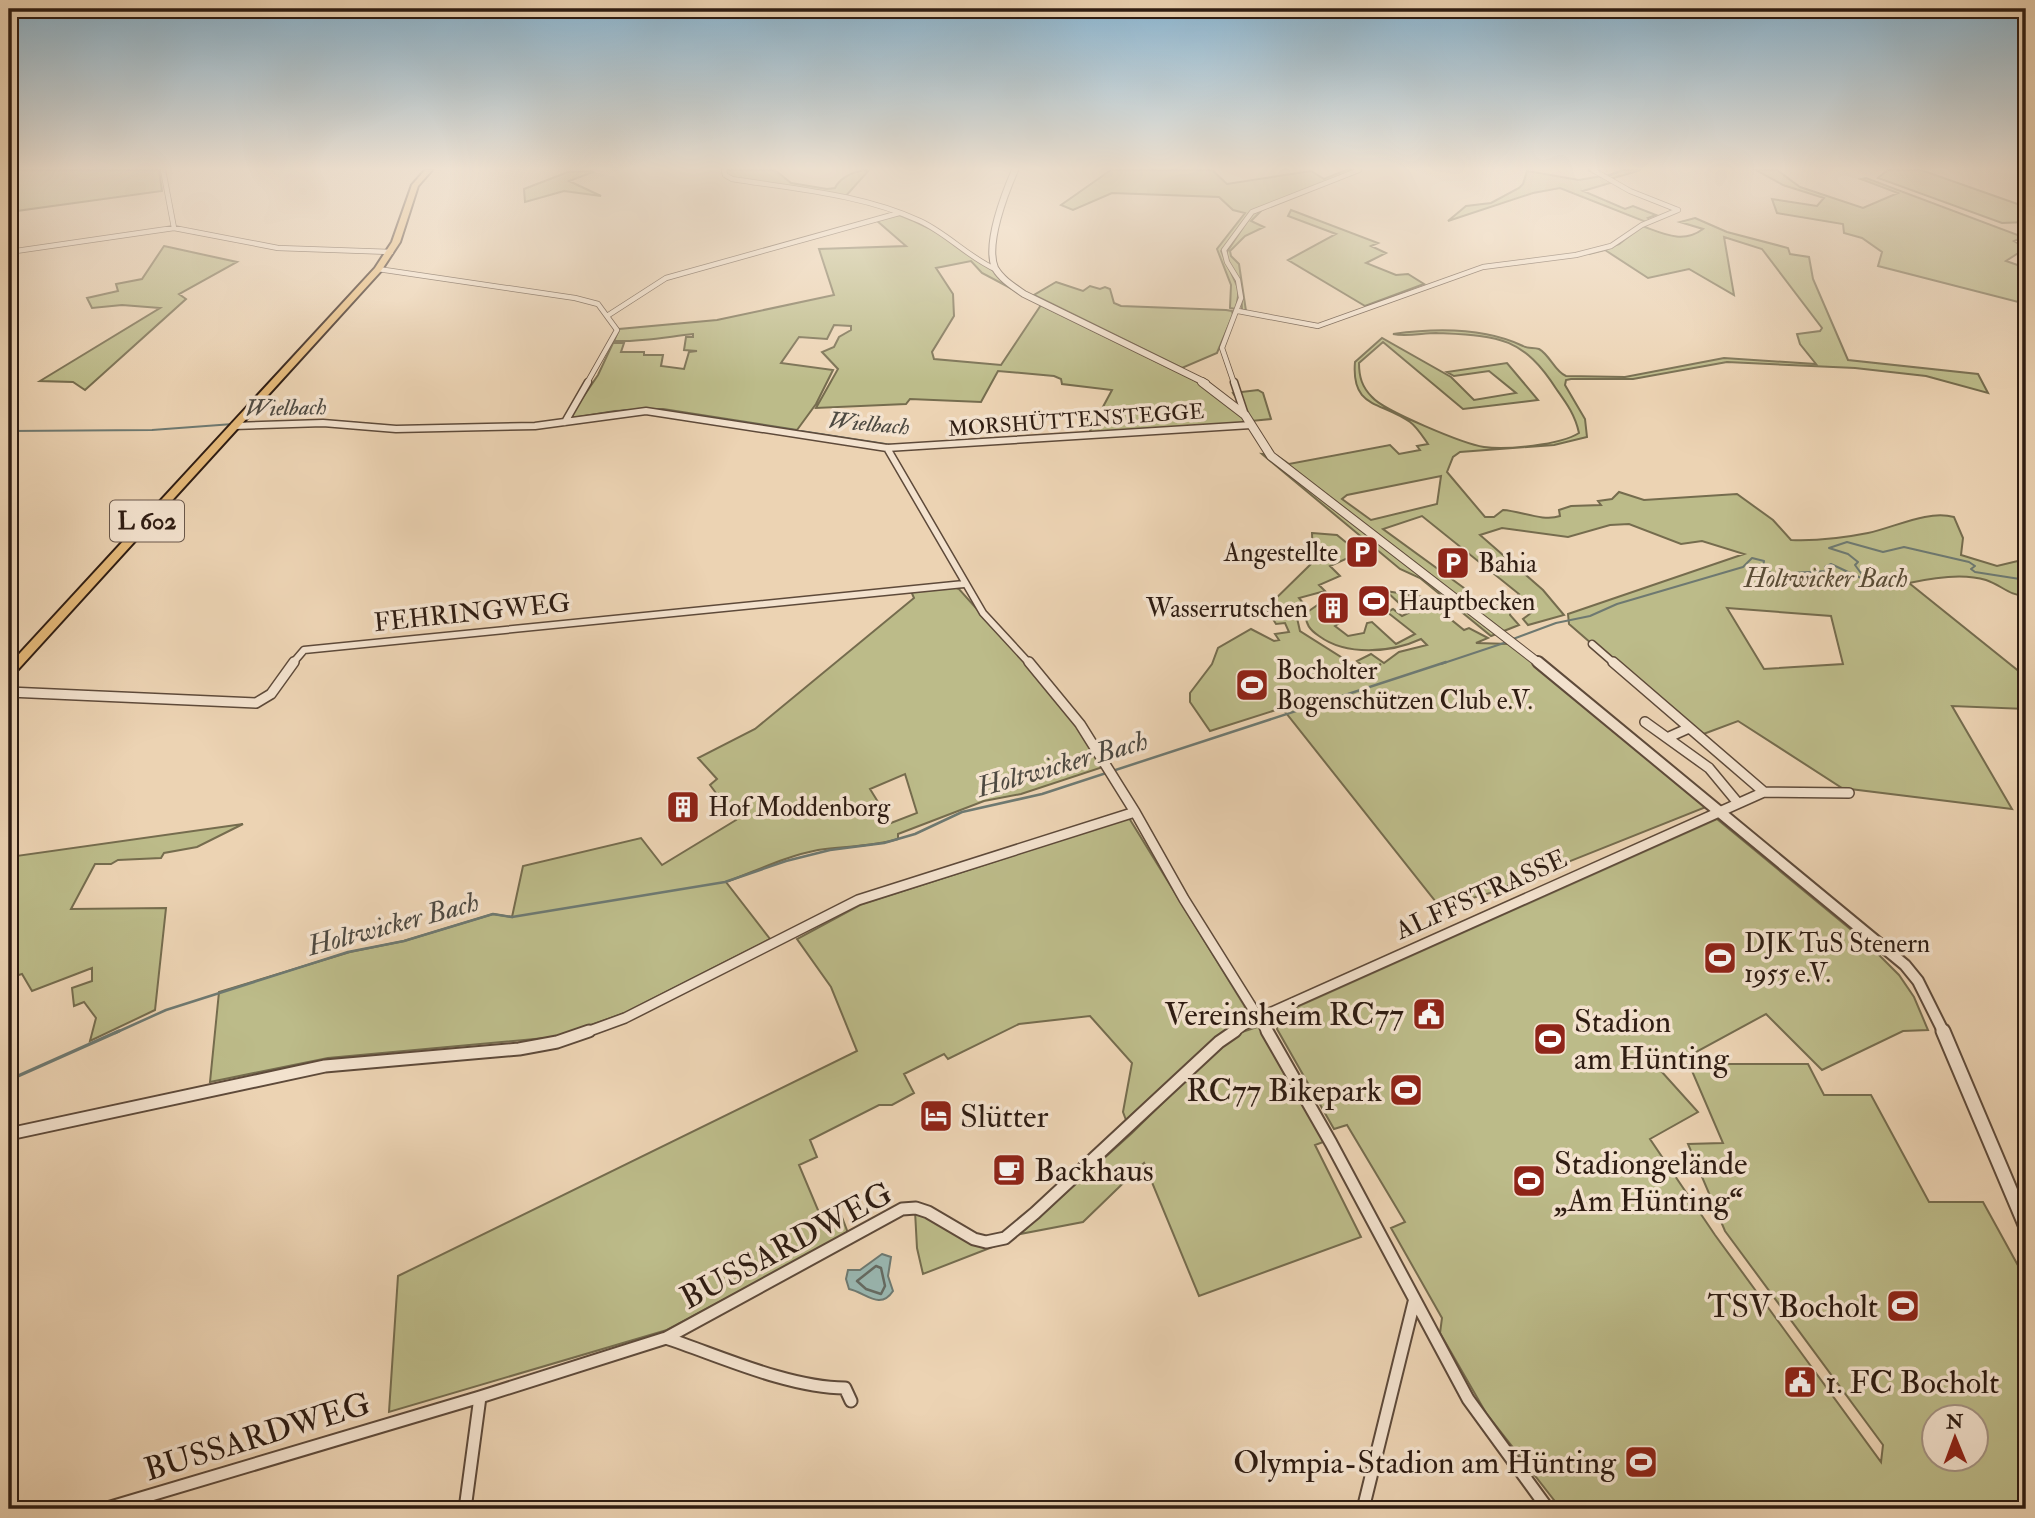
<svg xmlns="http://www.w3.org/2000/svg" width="2035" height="1518" viewBox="0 0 2035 1518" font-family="'IM FELL Double Pica',serif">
	<rect width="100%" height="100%" fill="#ecd3b3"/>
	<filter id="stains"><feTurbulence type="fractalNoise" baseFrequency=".00286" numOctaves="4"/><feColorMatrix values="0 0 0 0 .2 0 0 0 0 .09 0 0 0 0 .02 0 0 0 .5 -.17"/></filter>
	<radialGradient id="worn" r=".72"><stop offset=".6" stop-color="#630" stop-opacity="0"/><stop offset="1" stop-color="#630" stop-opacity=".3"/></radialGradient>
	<path fill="#bcbb89" stroke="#756c4e" stroke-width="2" fill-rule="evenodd" d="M9,170H159L162,191L9,212Z
		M725,170H775L791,183L827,189L835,188C840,177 856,170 869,170L845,197L733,179L726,175Z
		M1111,170H1212L1227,184L1311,171L1324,179L1346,170H1357L1262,210L1251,221L1264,227L1245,236L1230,251L1231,256L1239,264L1246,311L1242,310L1241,284L1225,255L1248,220L1221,251L1239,290L1236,309L1230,308L1231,285L1217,249L1245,213L1233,210L1219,197L1112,193L1073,210L1061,205Z
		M1588,170L1607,176L1622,170H1641L1610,179V183L1583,191L1625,209L1633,206L1656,215L1648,218L1651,220L1646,222L1560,188L1533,193L1448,221L1466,206L1491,203L1519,188L1523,184L1527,171L1579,180L1601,176Z
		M1756,170H1777L1800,187L1863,208L1898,193L1861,179L1866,178L2023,237L2014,241L2026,248L2006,261L2026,268V304L1878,266L1882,252L1862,238L1844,233L1843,224L1777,213L1772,199L1817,206L1824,198L1783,185Z
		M1888,170H1921L2026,207V222L2002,223L1878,178Z
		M591,171L593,172L569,181L601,196L564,191L525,202L524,189L568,172Z
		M1291,210L1378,243L1371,246L1386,253L1366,263L1396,275L1408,274L1424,284L1365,306L1288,260L1336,234L1288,216Z
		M899,215C942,231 984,260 1016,291L982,273L971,261L936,268L953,294L954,316L932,352L934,359L1001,365L1041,305L1194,380L1235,408L1245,421L1242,423L1089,433L1112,390L1062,384L1061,379L1054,376L998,371L981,402L910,399L906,404L816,408L838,369L822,352L834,347L839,337L851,330V326L834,325L827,339L799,337L781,363L833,370L816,404L797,430L663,409L615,411L572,418L573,412L598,375L613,343H624L621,352H644V355H663L661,366L684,369L689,352L697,351L684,350L686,337H693V334C666,337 641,342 614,341L619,329L717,320L834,295L819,249L906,246L876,220Z
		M1695,218L1727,232L1788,248L1790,254L1809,257L1813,279L1848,360L1978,374L1988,393L1926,376L1855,368L1727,362L1633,379H1571L1566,380L1565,385L1585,419L1587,437L1554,445L1460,452L1453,457L1447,472L1485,517H1494L1503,510C1521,511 1543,522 1560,516L1559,510L1571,506L1601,505L1598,501L1612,499L1619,492L1644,500L1737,494L1773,520L1791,540C1817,541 1843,538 1868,533C1896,527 1927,510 1954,517L1963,538L1961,555L1997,566L2026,559V596C2010,596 2001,585 1986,580C1964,573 1931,578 1909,583L2026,677V709L1952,706L2012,809L1842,788L1738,721L1698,736L1569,624L1568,614L1744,554L1702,541L1681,544L1629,524L1610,525L1568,537L1502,528L1480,535L1543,590L1564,615L1528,625L1523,619L1531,613L1515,598L1519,594L1422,516L1383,529L1464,588V593L1459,596L1465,602L1476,600L1488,609L1512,600L1510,615L1519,625L1491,636L1420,578L1400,569L1262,454L1276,455L1289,464L1390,445L1399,454L1420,450L1417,446L1428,444C1423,437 1417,427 1410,422C1381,401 1351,409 1355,362L1382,338L1451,377L1474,400L1516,393L1489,371L1454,376L1447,372L1507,363L1538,400L1463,409L1383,342L1359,363C1359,377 1362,387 1372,397C1384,411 1464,444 1484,447C1507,450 1560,445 1579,433C1575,415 1567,404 1557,390C1522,335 1497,336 1436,333C1423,333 1406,337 1393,334C1436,328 1483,327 1523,346C1528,349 1534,347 1539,349C1550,355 1555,372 1566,376L1625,377L1724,358L1816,364L1800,344L1797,334L1820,331L1822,328L1762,249L1724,237L1734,295L1689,269L1648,278L1605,250L1589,254L1619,244L1642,226C1664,234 1683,244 1703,229L1680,222ZM1441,476L1437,504L1371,520L1342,499L1347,495ZM1727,608L1831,616L1843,664L1764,669Z
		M164,246L237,262L179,294L186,299L85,390L73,382L40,381L160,308L122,305L92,308L87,298L118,291L116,284L142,279Z
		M1056,282L1083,291L1090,286L1100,289L1105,287L1110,289L1114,303L1121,306L1226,310L1232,311L1233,315L1217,353L1182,368L1034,295Z
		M1258,390L1263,393L1271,419L1251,421L1233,393Z
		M1312,533L1337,535L1359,553L1330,566L1340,576L1319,585L1325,591L1299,598L1304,604L1298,609L1297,618L1300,631L1368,674L1381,664L1368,671L1357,661L1371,654L1384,663L1399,652L1427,645L1421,639C1391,653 1346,656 1319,636C1310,630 1305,624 1306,613L1319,604L1332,614L1327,621L1332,618L1341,622L1335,626L1348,636L1364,633L1367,623L1372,622L1396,644L1415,634L1387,612L1393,609L1402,616L1419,608L1409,600L1400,604L1386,591L1423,597L1464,630L1469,628L1488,638L1476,643L1510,644L1711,805L1490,893L1440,907L1282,708L1210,731L1190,702V693L1212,664L1218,648L1251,629L1274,641L1279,640L1275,634L1289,632L1285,623L1276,624L1266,608L1313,562Z
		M954,587L959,589L1035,674L1076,725L1103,767L1021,794L984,801L898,834V839C872,847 844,846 818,850C786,856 756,871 726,882L770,939L625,1013L556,1037L328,1058L210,1082L219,992L350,952L404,941L493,914L512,917L523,866L641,838L662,865L736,820L710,785L717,779L698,758L755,729L914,598L911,591ZM905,774L917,813L891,823L870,789Z
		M1129,818L1250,1015L1232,1024L1126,1120L1123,1112L1132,1063L1090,1016L1019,1024L948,1059L944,1054L904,1074L914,1093L892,1105H879L810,1140L817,1157L799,1165L823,1222L840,1212L848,1233L667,1330L389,1412L398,1276L857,1051L831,987L797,939L860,905Z
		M1717,819L1866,942L1899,975L1914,997L1928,1030L1903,1031L1822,1070L1766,1014L1661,1071L1698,1112L1650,1139L1715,1235L1881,1462L1883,1445L1725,1231L1688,1144L1723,1143L1689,1064H1808L1824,1095H1871L1929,1202H1983L2026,1280V1332L2023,1334L2026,1343V1509H1561L1486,1413L1440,1333L1442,1318L1391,1228L1405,1222L1347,1125L1334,1129L1277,1029L1281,1014ZM1976,1416V1458H1934V1416Z
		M243,824L197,847L164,853L161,858L118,860L111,864H95L71,909L166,908L155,1010L90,1041L96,1018L84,1002L74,1006L72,988L92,981V968L32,991L22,974L9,978V857Z
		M1260,1026L1326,1141L1315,1145L1361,1237L1199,1296L1144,1163L1083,1222L1020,1234L1132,1133L1222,1044L1236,1034Z
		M915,1211L980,1245L995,1246L923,1274L917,1248Z"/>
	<path fill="#99b7b1" stroke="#6e7971" stroke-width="2" d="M882,1254L891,1257L888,1276L893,1291C880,1311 865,1292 849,1289L846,1279L848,1270H860Z"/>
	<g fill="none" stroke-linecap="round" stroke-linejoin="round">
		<path stroke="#646a62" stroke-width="2.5" d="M876,1266L881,1268L885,1286L881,1294L866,1289L857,1281Z"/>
		<path stroke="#6e7971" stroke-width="2" d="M1608,176L1623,170
			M655,409L794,430
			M599,414L628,410
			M334,421L383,425
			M9,431L152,430L233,424
			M801,431L892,445
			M1513,639L1556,623L1590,616L1617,604L1743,567L1752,558L1764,561L1763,567L1773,574L1826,571L1825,567L1831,564L1861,578L1863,576L1855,565L1858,562L1848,554L1829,548L1847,542L1883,552L1904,547L1969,562L1975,566L1971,569L1975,572L2026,580
			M1441,664L1507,642"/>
		<path stroke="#6e7971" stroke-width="2.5" d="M115,1033L166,1010L348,952L404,941L493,914L512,917L725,882L786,861L830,850L884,843L915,834L962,812L1042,794L1446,662"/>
		<path stroke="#6e7971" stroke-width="3.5" d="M9,1080L119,1031"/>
		<defs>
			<path id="minor-far3" d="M163,170L174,228
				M724,170L725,175L732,179C794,189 862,194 920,221C948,234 969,258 997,270
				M1593,170L1630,191L1678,210
				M9,252L174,228L278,248L391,252
				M378,269L575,298L598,304L617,330L587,383
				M1238,311L1318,326L1483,267L1576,255L1611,246L1642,225L1678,210
				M607,316L666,278L899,213
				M1234,383L1222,348L1241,298L1238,280L1227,262L1224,250L1252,212L1359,170"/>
			<path id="minor-far2" d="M1234,382L1245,415
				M565,422L588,382
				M234,426L323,423L396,429L535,426L646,411L887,448L1251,425
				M887,448L983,613L1030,664
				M1592,644L1615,664
				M292,664L304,650L964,584"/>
			<path id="minor-far1" d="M1029,662L1080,724L1135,812
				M1613,662L1764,792
				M9,692L256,703L271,694L294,662
				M1645,722L1709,768L1738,803
				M1669,737L1689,728
				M584,1033L625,1018L858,900L1135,812L1184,899L1268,1033
				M1233,1033L1245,1024L1764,792L1849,793"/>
			<path id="minor" d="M1267,1031L1331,1143L1468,1399L1548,1509
				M9,1134L325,1066L519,1049L557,1042L589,1031
				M666,1338C720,1356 789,1388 845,1388L851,1401
				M104,1509L480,1397L666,1338L902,1209L916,1208L928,1212L974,1239L986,1242L1005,1238L1035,1213L1219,1042L1235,1031
				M465,1509L480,1397
				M1363,1509L1414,1302"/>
			<path id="tertiary-far3" d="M1015,170C1005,193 985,244 995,268C1001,279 1014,287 1024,294L1206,383"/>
			<path id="tertiary-far2" d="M1202,382L1245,415L1271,456L1540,664"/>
			<path id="tertiary-far1" d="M1538,662L1905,965L1918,981L1944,1033"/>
			<path id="tertiary" d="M1943,1031L2026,1227"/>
			<path id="primary" d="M425,170H432L418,186L400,242L381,271L13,675L9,676V665L375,268L392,242L412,185Z"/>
		</defs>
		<use href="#minor-far3" stroke="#5e4a3a" stroke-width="6"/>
		<use href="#minor-far2" stroke="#5e4a3a" stroke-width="9"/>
		<use href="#minor-far1" stroke="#5e4a3a" stroke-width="12"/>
		<use href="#minor" stroke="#5e4a3a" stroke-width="15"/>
		<use href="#tertiary-far3" stroke="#5e4a3a" stroke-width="8"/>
		<use href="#tertiary-far2" stroke="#5e4a3a" stroke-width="10"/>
		<use href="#tertiary-far1" stroke="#5e4a3a" stroke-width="14"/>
		<use href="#tertiary" stroke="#5e4a3a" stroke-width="17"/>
		<use href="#primary" stroke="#2e1c12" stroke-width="4"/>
		<use href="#minor-far3" stroke="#f3e2ce" stroke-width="4.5"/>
		<use href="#minor-far2" stroke="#f3e2ce" stroke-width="6"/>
		<use href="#minor-far1" stroke="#f3e2ce" stroke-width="9"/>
		<use href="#minor" stroke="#f3e2ce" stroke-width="11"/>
		<use href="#tertiary-far3" stroke="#f3e2ce" stroke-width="6"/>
		<use href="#tertiary-far2" stroke="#f3e2ce" stroke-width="8"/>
		<use href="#tertiary-far1" stroke="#f3e2ce" stroke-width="10"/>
		<use href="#tertiary" stroke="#f3e2ce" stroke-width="13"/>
		<use href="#primary" fill="#e6ba7a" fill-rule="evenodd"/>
	</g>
	<linearGradient id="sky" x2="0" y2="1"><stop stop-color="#88b5d2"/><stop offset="0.44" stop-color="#f6ebdd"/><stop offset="1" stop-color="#f6ebdd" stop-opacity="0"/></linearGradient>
	<rect width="2035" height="383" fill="url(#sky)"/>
	<defs>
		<symbol id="parking-square" viewBox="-11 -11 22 22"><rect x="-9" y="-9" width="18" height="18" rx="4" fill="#8f2418" stroke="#f3e2ce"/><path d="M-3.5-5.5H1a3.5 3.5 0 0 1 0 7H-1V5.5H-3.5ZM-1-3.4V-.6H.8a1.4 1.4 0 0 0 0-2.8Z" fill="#fff"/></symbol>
		<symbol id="stadium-square" viewBox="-11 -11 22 22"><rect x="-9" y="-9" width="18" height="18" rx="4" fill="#8f2418" stroke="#f3e2ce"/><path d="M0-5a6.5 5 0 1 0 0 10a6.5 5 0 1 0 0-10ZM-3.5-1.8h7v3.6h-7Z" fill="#fff"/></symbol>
		<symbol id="building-square" viewBox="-11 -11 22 22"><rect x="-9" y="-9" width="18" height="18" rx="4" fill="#8f2418" stroke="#f3e2ce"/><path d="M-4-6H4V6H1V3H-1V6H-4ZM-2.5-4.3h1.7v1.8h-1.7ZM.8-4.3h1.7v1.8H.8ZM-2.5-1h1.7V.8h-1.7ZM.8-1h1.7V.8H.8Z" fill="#fff"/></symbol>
		<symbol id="civic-square" viewBox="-11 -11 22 22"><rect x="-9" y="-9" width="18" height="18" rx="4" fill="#8f2418" stroke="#f3e2ce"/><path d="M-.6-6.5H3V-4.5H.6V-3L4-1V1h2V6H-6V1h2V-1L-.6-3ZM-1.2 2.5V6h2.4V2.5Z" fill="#fff"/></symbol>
		<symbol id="hotel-square" viewBox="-11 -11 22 22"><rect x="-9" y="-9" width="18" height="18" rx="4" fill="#8f2418" stroke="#f3e2ce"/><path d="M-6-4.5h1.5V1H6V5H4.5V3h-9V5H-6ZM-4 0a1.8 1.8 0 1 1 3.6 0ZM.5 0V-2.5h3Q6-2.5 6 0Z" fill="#fff"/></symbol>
		<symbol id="cafe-square" viewBox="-11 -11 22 22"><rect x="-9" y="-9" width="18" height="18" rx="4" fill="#8f2418" stroke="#f3e2ce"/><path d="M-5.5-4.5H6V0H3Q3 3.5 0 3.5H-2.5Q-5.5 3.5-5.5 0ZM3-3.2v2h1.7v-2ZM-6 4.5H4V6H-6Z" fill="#fff"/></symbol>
	</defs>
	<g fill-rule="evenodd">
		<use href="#parking-square" x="1343" y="533" width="38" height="38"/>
		<use href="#parking-square" x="1434" y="544" width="38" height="38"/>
		<use href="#stadium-square" x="1355" y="582" width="38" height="38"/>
		<use href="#building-square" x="1314" y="589" width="38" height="38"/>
		<use href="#stadium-square" x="1233" y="666" width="38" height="38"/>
		<use href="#building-square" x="664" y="788" width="38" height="38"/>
		<use href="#stadium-square" x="1701" y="939" width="38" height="38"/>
		<use href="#civic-square" x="1410" y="995" width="38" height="38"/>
		<use href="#stadium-square" x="1531" y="1020" width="38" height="38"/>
		<use href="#stadium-square" x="1387" y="1071" width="38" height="38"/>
		<use href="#hotel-square" x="917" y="1097" width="38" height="38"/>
		<use href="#cafe-square" x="990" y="1151" width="38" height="38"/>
		<use href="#stadium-square" x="1510" y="1162" width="38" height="38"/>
		<use href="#stadium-square" x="1884" y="1287" width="38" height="38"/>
		<use href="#civic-square" x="1781" y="1363" width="38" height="38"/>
		<use href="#stadium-square" x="1622" y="1443" width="38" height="38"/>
	</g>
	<g text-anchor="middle" stroke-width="7" stroke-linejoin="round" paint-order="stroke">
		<g font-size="21" fill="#2e1c12" stroke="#f3e2ce">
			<text transform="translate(1076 420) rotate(-4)" y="7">MORSHÜTTENSTEGGE</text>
		</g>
		<g font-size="23" font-style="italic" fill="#4e4a42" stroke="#f3e2ce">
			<text transform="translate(286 407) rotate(-1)" y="8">Wielbach</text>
			<text transform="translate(869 423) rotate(5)" y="8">Wielbach</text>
		</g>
		<rect fill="#f3e2ce" stroke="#69574a" stroke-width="2" x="110" y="500.5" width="74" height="41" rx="5"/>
		<g font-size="24" font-weight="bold" fill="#2e1c12">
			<text x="147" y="529">L 602</text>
		</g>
		<g font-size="26" fill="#2e1c12" stroke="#f3e2ce" text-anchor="start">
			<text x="1338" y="561" text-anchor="end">Angestellte</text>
			<text x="1478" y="572">Bahia</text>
			<text x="1398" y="610">Hauptbecken</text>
			<text x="1308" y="617" text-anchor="end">Wasserrutschen</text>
			<text x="1276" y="679">Bocholter<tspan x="1276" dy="30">Bogenschützen Club e.V.</tspan></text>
			<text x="708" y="816">Hof Moddenborg</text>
			<text x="1744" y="952">DJK TuS Stenern<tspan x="1744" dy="30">1955 e.V.</tspan></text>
		</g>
		<g font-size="26" font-style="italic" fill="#594c36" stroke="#f3e2ce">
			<text x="1826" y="587">Holtwicker Bach</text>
		</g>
		<g font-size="26" fill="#2e1c12" stroke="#f3e2ce">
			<text transform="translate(472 612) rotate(-6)" y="9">FEHRINGWEG</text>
			<text transform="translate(1481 894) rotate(-24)" y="9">ALFFSTRASSE</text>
		</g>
		<g font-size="28" font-style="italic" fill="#4e4a42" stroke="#f3e2ce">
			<text transform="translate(1062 763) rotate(-16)" y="10">Holtwicker Bach</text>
			<text transform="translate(393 923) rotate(-15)" y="10">Holtwicker Bach</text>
		</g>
		<g font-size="32" fill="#2e1c12" stroke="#f3e2ce" text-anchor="start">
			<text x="1404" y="1025" text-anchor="end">Vereinsheim RC77</text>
			<text x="1574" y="1032">Stadion<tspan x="1574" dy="37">am Hünting</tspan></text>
			<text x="1382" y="1101" text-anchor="end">RC77 Bikepark</text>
			<text x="960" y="1127">Slütter</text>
			<text x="1554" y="1174">Stadiongelände<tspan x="1554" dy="37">„Am Hünting“</tspan></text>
			<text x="1034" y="1181">Backhaus</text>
			<text x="1878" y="1317" text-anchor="end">TSV Bocholt</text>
			<text x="1825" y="1393">1. FC Bocholt</text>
			<text x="1616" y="1473" text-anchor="end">Olympia-Stadion am Hünting</text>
		</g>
		<g font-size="32" fill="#2e1c12" stroke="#f3e2ce">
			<text transform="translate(786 1245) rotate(-28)" y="11">BUSSARDWEG</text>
			<text transform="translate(257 1436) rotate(-17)" y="11">BUSSARDWEG</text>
		</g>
	</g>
	<rect width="2035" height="1518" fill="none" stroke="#ecd3b3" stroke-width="35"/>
	<rect x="10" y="10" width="2014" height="1497" fill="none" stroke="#2e1c12" stroke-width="3.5"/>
	<rect x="18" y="18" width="2000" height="1483" fill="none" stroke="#2e1c12" stroke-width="2"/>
	<g transform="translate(1955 1438) rotate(359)"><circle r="33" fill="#f3e2ce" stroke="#a49383" stroke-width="2"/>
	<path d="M0-5L12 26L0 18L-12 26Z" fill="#8f2418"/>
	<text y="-10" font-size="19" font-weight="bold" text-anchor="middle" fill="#2e1c12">N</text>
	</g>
	<rect width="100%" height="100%" filter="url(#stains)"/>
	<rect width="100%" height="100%" fill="url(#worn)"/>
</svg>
